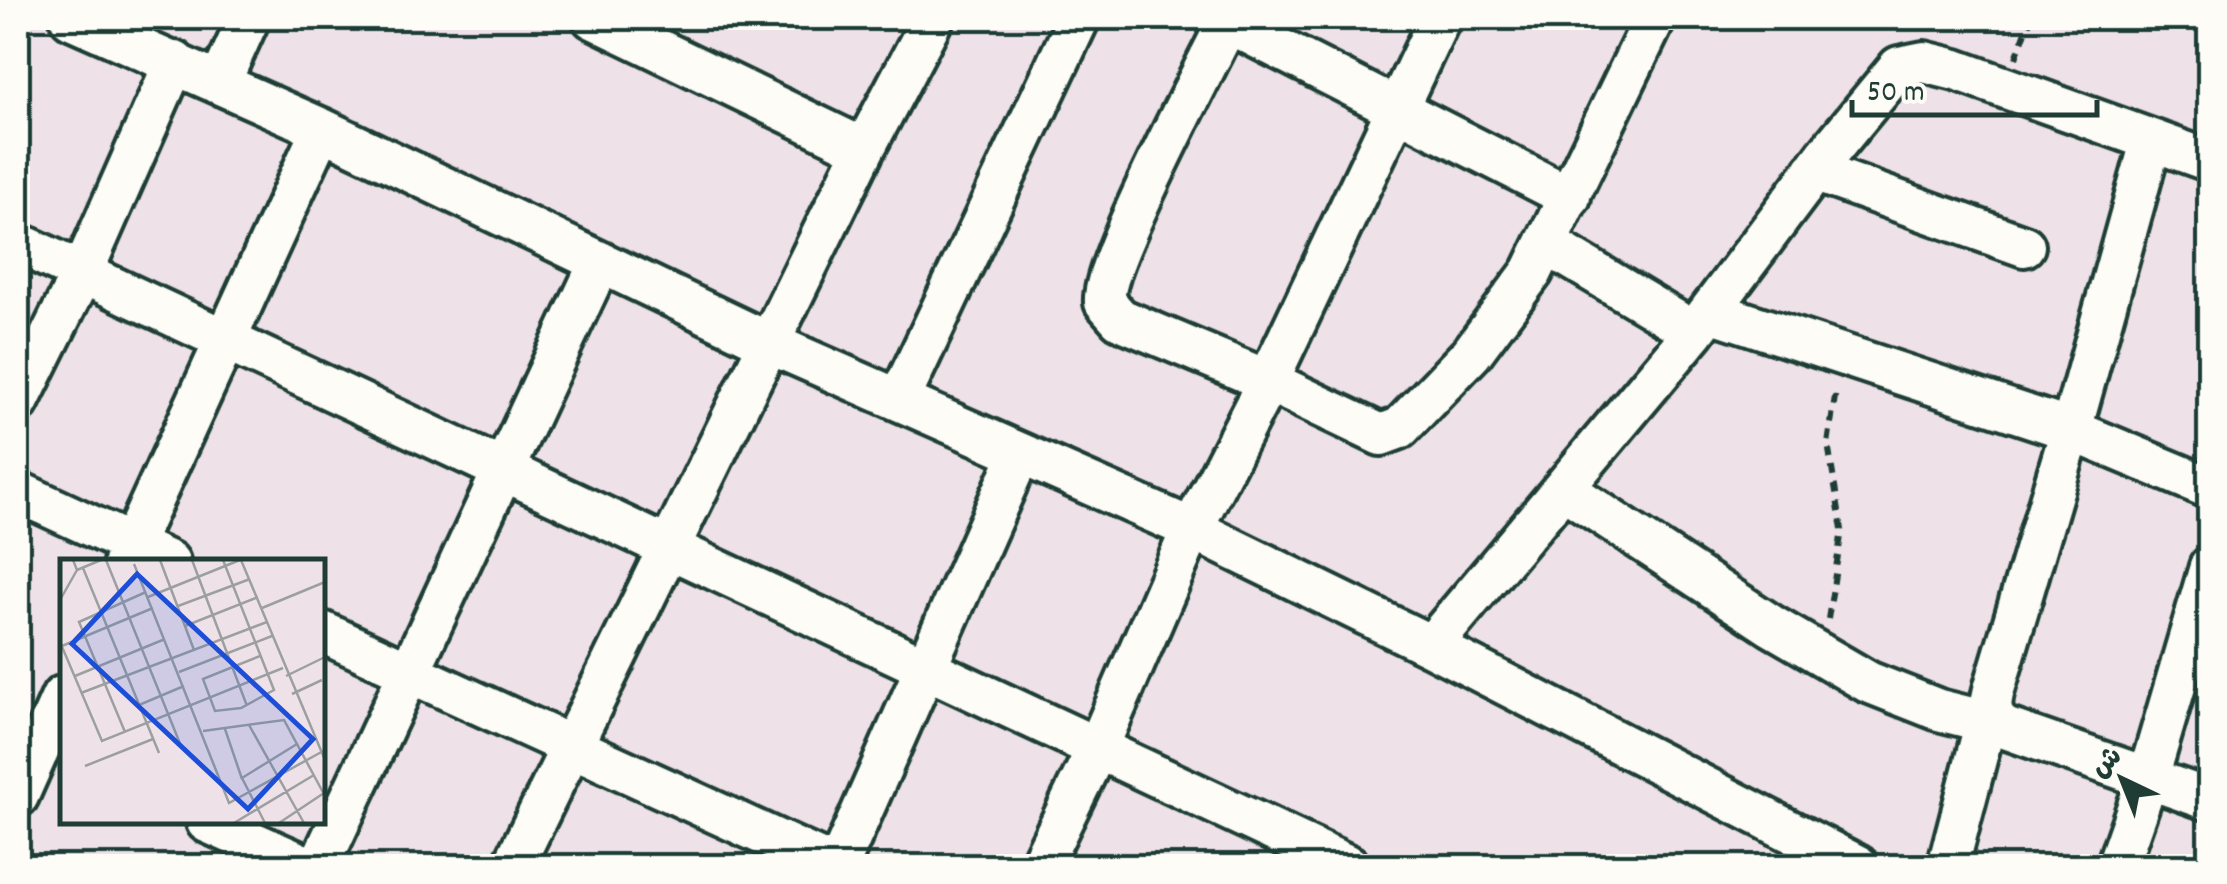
<svg xmlns="http://www.w3.org/2000/svg" width="2227" height="884" viewBox="0 0 2227 884" font-family="Dekko,'Playpen Sans Arabic',sans-serif">
	<rect width="100%" height="100%" fill="#efe1e8"/>
	<filter id="ink" filterUnits="userSpaceOnUse"><feTurbulence type="fractalNoise" baseFrequency=".01" numOctaves="2"/><feDisplacementMap in="SourceGraphic" scale="20" xChannelSelector="R" yChannelSelector="G"/><feConvolveMatrix kernelMatrix="1 2 1 2 8 2 1 2 1" color-interpolation-filters="sRGB"/></filter>
	<g filter="url(#ink)">
		<g fill="none" stroke-linecap="round" stroke-linejoin="round">
			<defs>
				<path id="minor" d="M71,18L322,129L769,343L1192,529L1431,646L1858,866
					M593,18L864,149
					M1219,18L1570,197
					M1230,18C1208,63 1100,266 1105,302L1120,319L1268,381L1381,435L1400,428L1471,354L1532,272L1655,18
					M220,82L249,18
					M2151,142L2071,430L1995,686C1990,703 1988,718 2005,728L2210,800
					M1814,171L2024,246
					M18,243L1349,866
					M1547,244L1694,332
					M1710,311L2071,430L2210,488
					M899,400L1079,18
					M18,402L82,273L175,62
					M1564,489L1772,626L1868,682L1939,710L1999,725
					M18,492L169,562
					M124,562L322,129
					M322,632L833,866
					M1431,646L1694,332L1829,152L1899,67L1924,62L1956,70L2210,161
					M18,796L62,697
					M207,822L306,866
					M319,866L600,262
					M513,866L864,149L933,18
					M838,866L1020,454
					M1040,866L1097,749L1192,529L1268,381L1440,18
					M1948,866L1986,721
					M2117,866L2148,778L2210,567"/>
			</defs>
			<use href="#minor" stroke="#1f3d34" stroke-width="48"/>
			<path stroke="#1f3d34" stroke-width="6" stroke-dasharray="10 8" stroke-linecap="butt" d="M2016,58L2031,18
				M1828,619L1842,530L1828,444L1836,390"/>
			<use href="#minor" stroke="#fdfcf7" stroke-width="40"/>
		</g>
	</g>
	<g transform="translate(60 559)">
		<rect width="265" height="265" fill="#efe1e8"/>
		<path fill="none" stroke="#9c9fa0" stroke-width="2.5" d="M13,1L17,11L41,1M46,1L121,187M100,1L134,91M132,1L187,147M163,1L214,131L181,149L155,152L143,120L200,97M181,1L265,201M74,5L169,244L265,191M23,9L99,194M88,38L180,1M0,41L17,11M118,47L190,20M202,49L265,23M125,67L198,38M0,83L42,182L223,109M2,87L93,49M119,113L212,77M15,117L105,80M226,117L265,98M21,134L207,63M232,135L262,121M79,146L124,127M189,166L244,264M165,170L182,220M143,172L224,161L265,237M65,173L19,63L86,33M25,207L93,180M174,264L254,216M205,264L182,219L237,185M219,264L264,234"/>
		<path fill="#1d4ed8" fill-opacity="0.15" stroke="#1d4ed8" stroke-width="5" d="M77,15L253,180L188,250L12,85Z"/>
		<rect width="265" height="265" fill="none" stroke="#1f3d34" stroke-width="5"/>
	</g>
	<rect width="2227" height="884" fill="none" stroke="#fdfcf7" stroke-width="60"/>
	<rect x="30" y="30" width="2167" height="824" fill="none" stroke="#1f3d34" stroke-width="4" filter="url(#ink)"/>
	<g transform="translate(2122 779) rotate(317)" stroke="#fdfcf7" stroke-width="8" paint-order="stroke">
	<path d="M0-8L18 38L0 25L-18 38Z" fill="#1f3d34"/>
	<text y="-15" font-size="28" font-weight="bold" text-anchor="middle" fill="#1f3d34">ش</text>
	</g>
	<path d="M1852 100v15h245v-15" fill="none" stroke="#1f3d34" stroke-width="5"/>
	<text x="1867" y="100" font-size="30" fill="#1f3d34" stroke="#fdfcf7" stroke-width="8" paint-order="stroke">50 m</text>
</svg>
